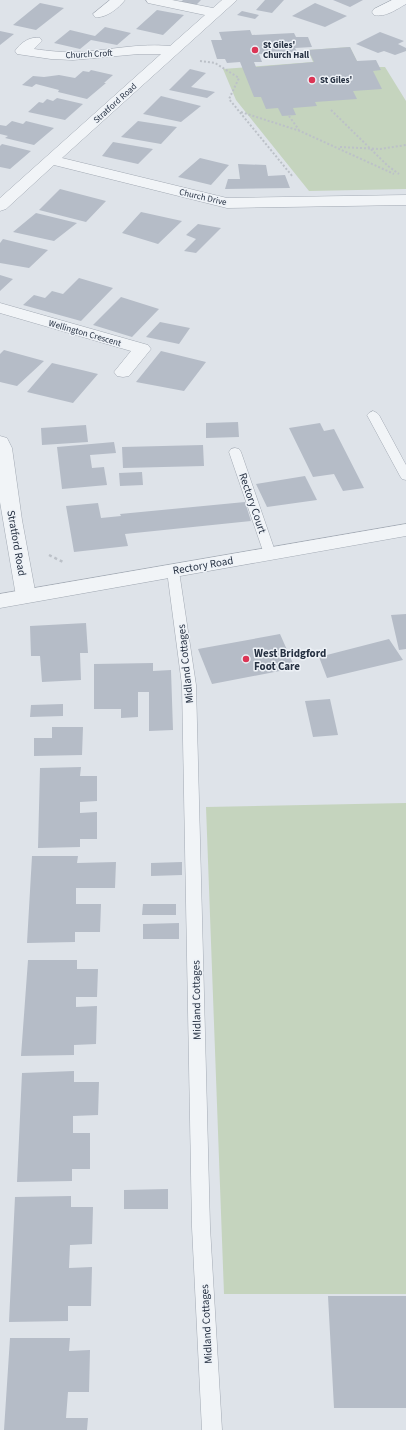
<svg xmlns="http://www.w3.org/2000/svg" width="406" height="1430" viewBox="0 0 406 1430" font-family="'Source Sans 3',sans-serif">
	<rect width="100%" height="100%" fill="#dee3e9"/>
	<path fill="#c5d4be" d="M350,47L357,61L379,67H385L406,101V189L309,191L236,100L223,69L313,62L308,50Z
		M406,803V1294H224L206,807Z"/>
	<path fill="#b5bcc7" d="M183,0H201L195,6L180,3Z
		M265,0H284L272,13L256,10Z
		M333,0H363L350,7Z
		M40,3L64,8L36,30L13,25Z
		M315,3L347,16L325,27L292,16Z
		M157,10L184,15L163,35L136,29Z
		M242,11L259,15L255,19L237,15Z
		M105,27L131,33L117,45L91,40L80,49L54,43L70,30L95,36Z
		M250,30L252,35L294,33L296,37H308L312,47L295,48L297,52L259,54L262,62H254L256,67L314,62L308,50L350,47L357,61L376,60L381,70L373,71L382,89L353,91L357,99L315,102L317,106L293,108L296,115L282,116L278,108L266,109L261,97H254L240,62L227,63L225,59H217L211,40H222L219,32Z
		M0,31L14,34L0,45Z
		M380,32L404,41L398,44L406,48V51L395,55L384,51L378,53L356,44Z
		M190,69L206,73L191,87L215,92L207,98L169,90Z
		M91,70L113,75L104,83H106L87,99L58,92L59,90L36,84L32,87L22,85L33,76L44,77L59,75L75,78L83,71L89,72Z
		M161,96L201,106L181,122L143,114Z
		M57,98L83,104L65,120L28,112L39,102L43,103L47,99L53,101Z
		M12,121L23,124L26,121L54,128L34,145L5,138L8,136L0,134V125L6,126Z
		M138,121L177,127L161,144L121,137Z
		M113,142L153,149L138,164L102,156Z
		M2,144L31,151L10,169L0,167V146Z
		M200,158L229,165L211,185L178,177Z
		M238,164L266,165L268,176L285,175L290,188L225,189L228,179H240Z
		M60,189L106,201L86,222L39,210Z
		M141,212L182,221L158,244L122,233Z
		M36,213L77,223L54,241L13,232Z
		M198,224L221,228L196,253L184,251L196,239L186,235Z
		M3,239L48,250L29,268L0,263V243Z
		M0,275L13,279L0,291Z
		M79,278L113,288L81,321L23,305L34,295L45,298L52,291L63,294Z
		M121,297L159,309L132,337L93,325Z
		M160,322L190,328L179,344L146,337Z
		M4,350L44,361L17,386L0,382V354Z
		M161,351L206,362L184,391L136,382Z
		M52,363L86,371L98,374L73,403L27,392Z
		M238,422L239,437L206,438V423Z
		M320,423L324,431L334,429L364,488L343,491L334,474L313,477L289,428Z
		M86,425L88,442L42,445L41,428Z
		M114,442L116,453L90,455L92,468L104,467L107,485L62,489L57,447Z
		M203,445L204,466L123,468L122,447Z
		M142,472L143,485L120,486L119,473Z
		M305,476L317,500L267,507L256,484Z
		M245,502L251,521L125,534L128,546L74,552L66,506L98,503L101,518L121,516L120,514Z
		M406,614V649L399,650L391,615Z
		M86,623L88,653H80L81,680L42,682L40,656H31L30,626Z
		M280,634L295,668L212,684L198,649Z
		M389,639L403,660L327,678L319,657Z
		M153,663V671L171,670L173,730L149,731V692H138V717L121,718V709H94V664Z
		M330,699L338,735L313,737L305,701Z
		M63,704V716L30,717L31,705Z
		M52,727H83L82,755L34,756V738H52Z
		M81,767L80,776H97V801L80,802V813L97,812V839H80V847L38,848L40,768Z
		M32,856H78L77,863L116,862L115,888H76V904H101L100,932H75V942L27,943Z
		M182,862V875L151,876V863Z
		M143,904H176V915H142Z
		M179,923V939H143V924Z
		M28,960H77V969H98L97,997H76V1007L97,1006L96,1044L74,1045V1055L21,1056Z
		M74,1071V1082H99L98,1115L73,1116V1133H90V1169H72V1181L17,1182L22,1073Z
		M168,1189V1209H124V1190Z
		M71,1196V1207H93L92,1244L70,1245L69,1268L92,1267L91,1306H68V1321L9,1322L15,1197Z
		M328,1296H406V1408H334Z
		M10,1338H70L69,1351L90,1350L89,1392H68L66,1418H88L87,1430H4Z"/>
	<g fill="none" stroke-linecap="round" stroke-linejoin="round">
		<defs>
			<path id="service" d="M373,411L377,413L379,415L406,465V480L402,479L400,476L367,415L369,413Z
				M235,448L239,449L241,452L276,554L275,557H265L264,554L229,452L231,449Z
				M173,567L178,568L179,571L196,685L210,1227L222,1430H202L192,1227L182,685L167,571L168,568Z"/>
			<path id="minor" d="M110,0H125C119,8 105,19 95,17L93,14Z
				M146,0H172L213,8L222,0H237L62,158L227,198L406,195V205L227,208L54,165L6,209L0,211V198L161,54H139L73,60L51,59L17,54L15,51C20,43 30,36 40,38L42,41L34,49C49,51 65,53 80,52C110,50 140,43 170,46L205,15L148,3Z
				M392,0H406V4C397,9 385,18 374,15L372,12L374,9Z
				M0,303L148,345L151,349L129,376L123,377L117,376L114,372L131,351L0,313Z
				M0,436L7,438L12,448L22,520L36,596L33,601L26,603L19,601L16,596L0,502Z"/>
			<path id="tertiary" d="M406,524V536L0,608V594Z"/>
		</defs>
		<use href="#service" stroke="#a3aab4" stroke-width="1"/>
		<use href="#minor" stroke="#a3aab4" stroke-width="1"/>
		<use href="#tertiary" stroke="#a3aab4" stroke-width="1"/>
		<path stroke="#bcc1c8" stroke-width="2" stroke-dasharray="2 2" stroke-linecap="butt" d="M200,61L215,63L239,78L229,99L293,177
			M331,110L388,166L399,174
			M241,112L300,131L394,174
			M289,116L299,130
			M340,147L380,149L406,145"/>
		<path stroke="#bcc1c8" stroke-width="2.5" stroke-dasharray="3 3" stroke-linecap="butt" d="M49,555L63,562"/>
		<use href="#service" fill="#f1f4f7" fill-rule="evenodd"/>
		<use href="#minor" fill="#f1f4f7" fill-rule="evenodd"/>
		<use href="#tertiary" fill="#f1f4f7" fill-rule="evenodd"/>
	</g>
	<g fill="#dc3555" stroke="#eef2f7" stroke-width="1.5">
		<circle cx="255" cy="50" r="4"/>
		<circle cx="312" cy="80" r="4"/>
		<circle cx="246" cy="659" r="4"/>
	</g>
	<g text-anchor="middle" stroke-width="3" stroke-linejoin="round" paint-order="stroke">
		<g font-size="9" font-weight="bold" fill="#263142" stroke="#eef2f7" text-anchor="start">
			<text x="263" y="48">St Giles'<tspan x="263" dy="10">Church Hall</tspan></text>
			<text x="320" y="83">St Giles'</text>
		</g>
		<g font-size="9" fill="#263142" stroke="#eef2f7">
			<text transform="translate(89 54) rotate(-3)" y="3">Church Croft</text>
			<text transform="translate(115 103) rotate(-42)" y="3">Stratford Road</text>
			<text transform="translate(203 197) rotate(13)" y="3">Church Drive</text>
			<text transform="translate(85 333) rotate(16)" y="3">Wellington Crescent</text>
		</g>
		<g font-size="11" fill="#263142" stroke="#eef2f7">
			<text transform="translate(253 503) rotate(71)" y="4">Rectory Court</text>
			<text transform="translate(17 543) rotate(80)" y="4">Stratford Road</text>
			<text transform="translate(203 565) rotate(-10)" y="4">Rectory Road</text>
			<text transform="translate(185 664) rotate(-96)" y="4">Midland Cottages</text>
			<text transform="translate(196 1000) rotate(-91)" y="4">Midland Cottages</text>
			<text transform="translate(206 1324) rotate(-93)" y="4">Midland Cottages</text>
		</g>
		<g font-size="11" font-weight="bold" fill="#263142" stroke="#eef2f7" text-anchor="start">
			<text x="254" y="657">West Bridgford<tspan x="254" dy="13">Foot Care</tspan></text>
		</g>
	</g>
</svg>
